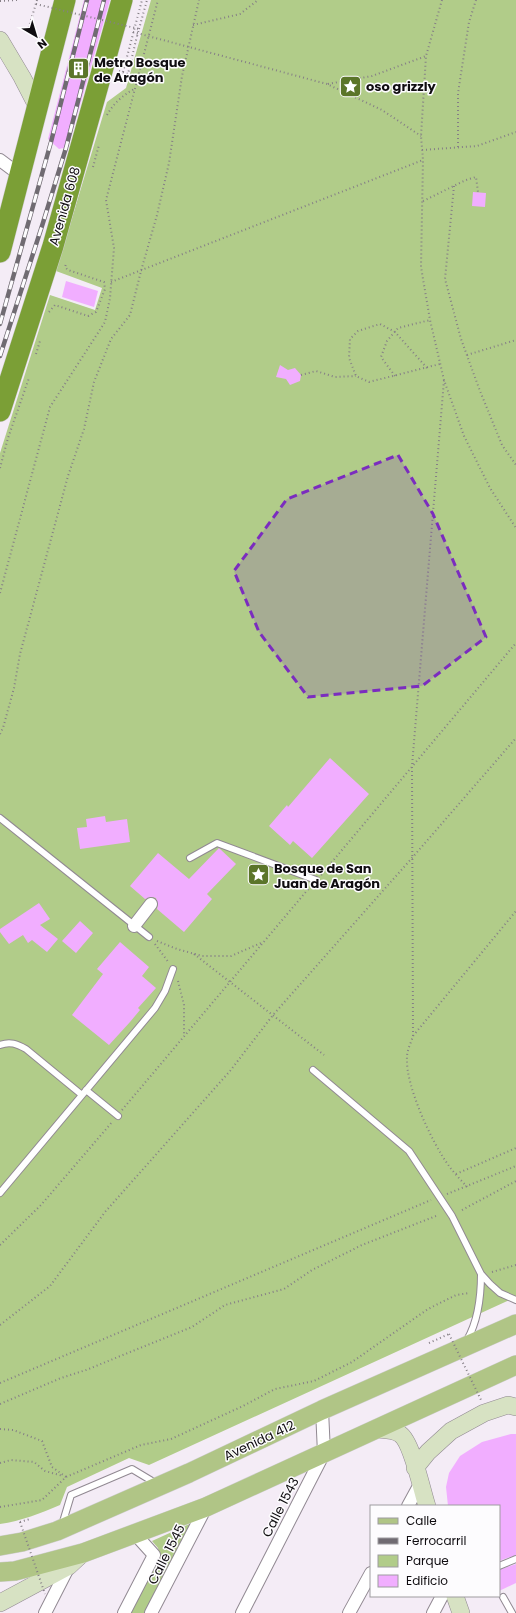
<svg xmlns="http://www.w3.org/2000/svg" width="516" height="1613" viewBox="0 0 516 1613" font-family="Poppins,sans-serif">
	<rect width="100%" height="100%" fill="#f4ecf6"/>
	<path fill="#b1cc89" d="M151,0H516V1297L149,1465L129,1458L67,1487L60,1505C41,1513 21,1521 0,1524V453L50,295L95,310L102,288L56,271L107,102L126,88Z
		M196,1521L148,1613H130L160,1557L158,1548L152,1541Z"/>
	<path fill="#f1aeff" d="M84,0H110L68,147L59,149L48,139Z
		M473,192L486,193L485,207L472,206Z
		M66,281L98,291L94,307L62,297Z
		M280,365L288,370L295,368L301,375L300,381L290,385L286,379L276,377Z
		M330,758L369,794L312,858L293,841L290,845L269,826L287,805L288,807Z
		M105,816L106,822L127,819L130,842L80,849L77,828L87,827L86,819Z
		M219,848L236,864L207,894L212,899L184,932L157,909L158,905L156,898L152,897L145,899L130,886L158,853L189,879Z
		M39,903L50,919L40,925L58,939L47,952L32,940L28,943L23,935L9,944L0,932V929Z
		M80,921L93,933L76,953L62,941Z
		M120,942L149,967L142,976L156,988L138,1008L140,1010L130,1022L109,1045L72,1015L103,974L97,969Z
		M511,1434H516V1555L499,1561V1506H448L446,1487L449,1473L460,1456L482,1442Z
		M516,1564V1583L499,1591V1570Z"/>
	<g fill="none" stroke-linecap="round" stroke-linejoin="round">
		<defs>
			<path id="lane" d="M0,818L149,937
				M190,858L217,843L316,880
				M0,1045C10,1041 17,1044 26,1049L82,1095
				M313,1070L409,1151L452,1216L481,1274L490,1284L500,1293L516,1300
				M86,1090L118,1116
				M0,1193L155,1008L165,991L173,969
				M467,1340C478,1321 481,1296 481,1274
				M62,1525L71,1495L132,1469L157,1484
				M499,1566L516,1559
				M503,1597L512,1613"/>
			<path id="street" d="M0,160L20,175
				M134,926L151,904
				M408,1506L420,1484
				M45,1613L69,1566
				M124,1613L154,1555L135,1534
				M151,1613L206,1507
				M242,1613L324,1453L322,1410
				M349,1613L371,1573
				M433,1613L442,1596"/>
			<path id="secondary" d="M0,40L22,77L37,106
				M376,1429C384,1430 393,1429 400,1434C412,1442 422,1491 427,1506
				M415,1468L428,1452L451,1431L484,1413L508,1405L516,1407
				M455,1596L461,1613
				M0,1603L69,1566L83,1553"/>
			<path id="primary" d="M0,1546L22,1542L57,1531L189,1473L322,1410L516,1324
				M0,1572L15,1571L83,1553L206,1507L516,1365"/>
			<path id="highway" d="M0,252L65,0
				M0,411L53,246L122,0"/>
		</defs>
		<use href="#lane" stroke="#918992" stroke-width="8"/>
		<use href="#street" stroke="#918992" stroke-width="14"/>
		<use href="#secondary" stroke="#918992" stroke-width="18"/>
		<use href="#primary" stroke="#cfcecf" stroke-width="20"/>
		<use href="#highway" stroke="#cfcecf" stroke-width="22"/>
		<path stroke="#857f86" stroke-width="2" stroke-dasharray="1 3" stroke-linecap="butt" d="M37,0L28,30L39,38
			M442,0L426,56L421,136L423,160L421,267L430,320L444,380L464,436L490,488L516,528
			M0,1L18,0
			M193,25L240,14L258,0
			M139,29L147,0
			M133,32L327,84L382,110L421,136
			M119,71L128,74L137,36
			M123,72L142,0
			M328,84L372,76L426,56
			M107,115C114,103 122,96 134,89
			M458,147V93L469,22L476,0
			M422,150L477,146L516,132
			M93,167L99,145
			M454,186L445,279L461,339L480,391L502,445L516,465
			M423,201L466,180L476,177L478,192
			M111,282L423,160
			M49,312L55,305L88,316L96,312L105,289L104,282L68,270L65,267L66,264
			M36,354L40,341
			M467,355L516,340
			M427,368L395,332L380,324L358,331L350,339L349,358L356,376L369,382L440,364
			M301,375L316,371L335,377L356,376
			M395,376L381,357L387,341L398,328L430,320
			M0,468L8,438L29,378
			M0,593L50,407L105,322L110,298L114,248L106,200L158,0
			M0,734L3,728L14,688L20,654L68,476L84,429L94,382L111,339L130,315L141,271L157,215L169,163L182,76L199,0
			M321,875L516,643
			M157,941L177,949L202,956H231L261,943
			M155,944L169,963
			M194,954L324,1055
			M178,981L184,1005V1035
			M413,1036L412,766L444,380
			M122,1110L310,887
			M456,1174L516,1148
			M467,1187C461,1180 454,1173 449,1166C432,1143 405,1085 407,1057C407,1050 411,1043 413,1036L516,911
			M447,1194L516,1166
			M462,1210L516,1181
			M0,1245L41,1205L113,1121
			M492,1272L516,1265
			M0,1325L50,1286L105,1212L230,1071L273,1015L412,858L516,738
			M429,1343L449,1334
			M0,1383L431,1200
			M0,1404L61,1378L86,1370L192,1327L225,1305L284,1289L312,1270L362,1245L436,1216
			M0,1429L13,1430L42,1441L52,1467L66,1477
			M0,1463L11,1460L34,1462L45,1471L63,1476
			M0,1507L42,1500L66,1477L141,1445L171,1439L243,1406L275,1389L314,1381L352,1362L428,1309L456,1295L469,1293
			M20,1522L30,1519"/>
		<use href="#lane" stroke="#fff" stroke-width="6"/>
		<use href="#street" stroke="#fff" stroke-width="12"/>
		<use href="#secondary" stroke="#d7e2c3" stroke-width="17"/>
		<use href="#primary" stroke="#b0c586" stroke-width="19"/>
		<use href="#highway" stroke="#7b9f36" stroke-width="21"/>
		<defs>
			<path id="rail" d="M0,324L51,142L87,0
				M0,356L42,226L66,148L104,0"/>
		</defs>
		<use href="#rail" stroke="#706b72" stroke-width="4.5"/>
		<use href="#rail" stroke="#fdfcfe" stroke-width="3" stroke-dasharray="9" stroke-linecap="butt"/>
		<path stroke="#857f86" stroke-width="2" stroke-dasharray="1 3" stroke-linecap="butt" d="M36,4L139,29L137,36
			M449,1334L481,1400
			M20,1522L45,1594"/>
	</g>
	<path fill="#7b2cbf" fill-opacity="0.2" stroke="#7b2cbf" stroke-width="3" stroke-dasharray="8 5" stroke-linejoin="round" d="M398,455L433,514L486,637L422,686L308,697L259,632L234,571L287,499Z"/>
	<defs>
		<symbol id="building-square" viewBox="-11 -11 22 22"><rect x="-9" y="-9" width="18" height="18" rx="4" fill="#5b7529" stroke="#fdfcfe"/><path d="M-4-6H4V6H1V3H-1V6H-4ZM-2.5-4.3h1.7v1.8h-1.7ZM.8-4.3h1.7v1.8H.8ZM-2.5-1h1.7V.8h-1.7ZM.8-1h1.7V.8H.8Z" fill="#fff"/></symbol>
		<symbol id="sight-square" viewBox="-11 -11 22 22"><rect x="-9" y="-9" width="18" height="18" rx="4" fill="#5b7529" stroke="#fdfcfe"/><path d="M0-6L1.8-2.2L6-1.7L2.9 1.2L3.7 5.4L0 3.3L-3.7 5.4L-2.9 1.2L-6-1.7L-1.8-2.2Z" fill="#fff"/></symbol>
	</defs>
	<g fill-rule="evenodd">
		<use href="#building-square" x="66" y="56" width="25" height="25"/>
		<use href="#sight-square" x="338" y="74" width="25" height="25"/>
		<use href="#sight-square" x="246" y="862" width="25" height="25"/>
	</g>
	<g text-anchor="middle" stroke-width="3" stroke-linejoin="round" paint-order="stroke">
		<g font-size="13" font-weight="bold" fill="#0f0c10" stroke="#fdfcfe" text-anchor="start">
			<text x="94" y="67">Metro Bosque<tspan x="94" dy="15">de Aragón</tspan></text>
			<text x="366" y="91">oso grizzly</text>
			<text x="274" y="873">Bosque de San<tspan x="274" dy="15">Juan de Aragón</tspan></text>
		</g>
		<g font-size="13" fill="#0f0c10" stroke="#fdfcfe">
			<text transform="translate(64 206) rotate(-74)" y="5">Avenida 608</text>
			<text transform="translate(259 1440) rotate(-25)" y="5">Avenida 412</text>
			<text transform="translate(280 1507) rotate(-63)" y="5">Calle 1543</text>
			<text transform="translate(166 1554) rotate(-63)" y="5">Calle 1545</text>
		</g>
	</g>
	<rect x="370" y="1505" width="130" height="92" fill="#fdfcfe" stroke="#9e9c9f"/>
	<rect x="378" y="1518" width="20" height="6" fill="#b0c586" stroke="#9e9c9f"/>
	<text x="406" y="1525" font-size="12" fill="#0f0c10">Calle</text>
	<rect x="378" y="1538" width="20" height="6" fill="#706b72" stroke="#9e9c9f"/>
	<text x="406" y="1545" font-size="12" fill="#0f0c10">Ferrocarril</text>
	<rect x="378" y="1555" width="20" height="12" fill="#b1cc89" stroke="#9e9c9f"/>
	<text x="406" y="1565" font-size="12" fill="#0f0c10">Parque</text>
	<rect x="378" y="1575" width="20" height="12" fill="#f1aeff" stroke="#9e9c9f"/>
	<text x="406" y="1585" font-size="12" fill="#0f0c10">Edificio</text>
	<g transform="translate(36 36) rotate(142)" stroke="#fdfcfe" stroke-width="3" paint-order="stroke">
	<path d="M0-3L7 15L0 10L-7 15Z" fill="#0f0c10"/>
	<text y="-6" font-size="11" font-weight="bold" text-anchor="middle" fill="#0f0c10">N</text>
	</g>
</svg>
